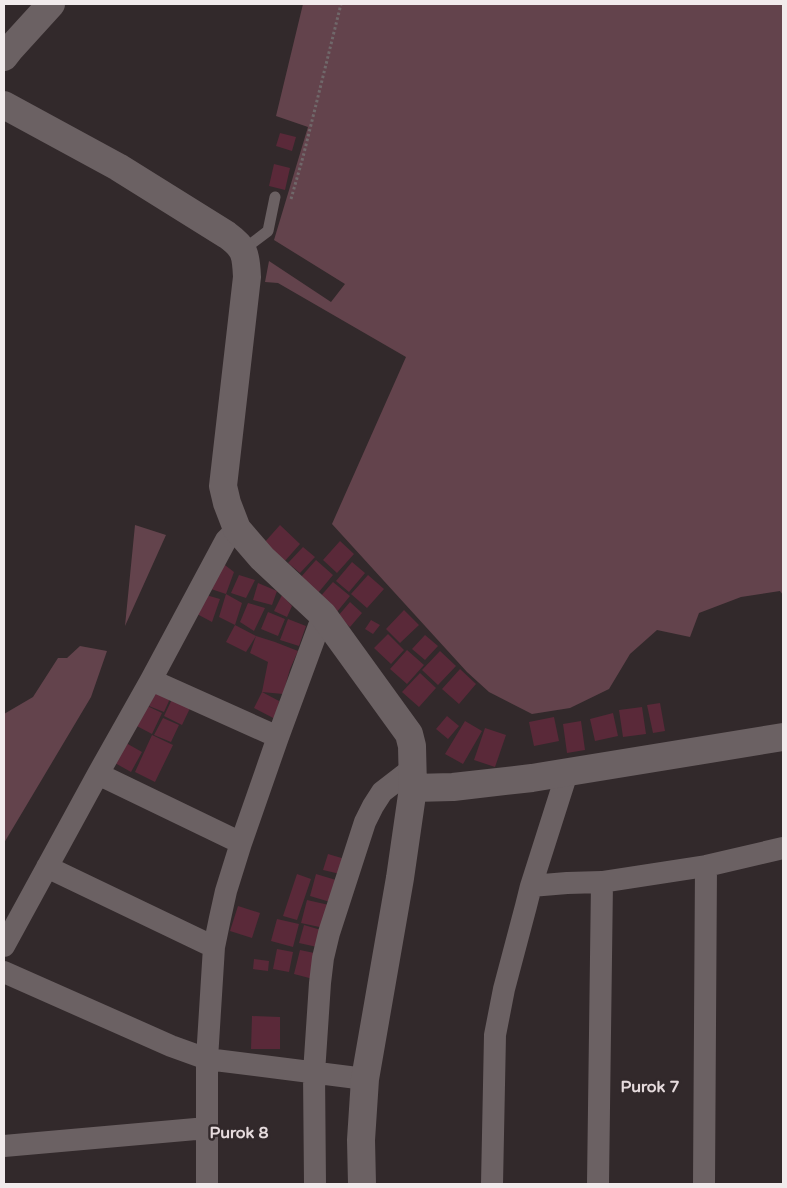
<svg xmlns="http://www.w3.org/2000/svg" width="787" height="1188" viewBox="0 0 787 1188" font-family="'Varela Round',sans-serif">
	<rect width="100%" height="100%" fill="#32292b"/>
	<path fill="#63434c" d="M303,4H783V595L780,591L741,597L699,613L690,637L657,630L630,654L609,689L570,708L532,714L489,692L467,672L332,524L406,357L278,283L265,282L269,261L331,302L345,284L274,240L308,127L276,116Z
		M135,525L166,535L125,626Z
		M80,646L107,651L91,697L4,843V714L33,697L58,658H67Z"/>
	<path fill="#5a2939" d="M280,133L296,137L292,151L276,146Z
		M274,164L290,168L285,190L269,186Z
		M280,525L300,544L284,562L264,543Z
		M340,541L354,554L337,573L323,560Z
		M303,547L315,557L300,573L288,563Z
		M316,560L333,575L318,593L300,578Z
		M221,562L234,572L226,594L211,589Z
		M352,562L365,573L349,592L336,581Z
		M239,575L255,580L246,598L231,593Z
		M368,575L384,589L367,608L351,594Z
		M333,582L350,596L336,613L319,598Z
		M258,583L277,591L272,605L253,600Z
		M226,594L242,603L235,625L219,617Z
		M206,595L220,599L212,622L197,614Z
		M282,595L292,606L287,617L274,611Z
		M350,602L362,613L350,627L338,616Z
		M248,603L265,608L254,631L240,622Z
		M404,610L419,625L400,643L386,629Z
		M268,612L285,619L278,636L261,629Z
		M288,619L306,626L299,646L280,640Z
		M371,620L380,625L373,634L365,629Z
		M235,625L256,636L246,652L226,642Z
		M388,634L404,650L391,664L374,648Z
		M425,635L438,646L425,660L412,649Z
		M256,636L275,642L298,651L290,669L283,694L262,692L268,662L250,653Z
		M407,650L424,665L407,684L390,669Z
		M440,651L456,666L438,685L422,670Z
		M460,669L476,684L459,704L442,689Z
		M420,673L436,688L419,707L402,692Z
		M158,685L173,692L164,712L149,706Z
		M262,692L279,701L277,720L254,708Z
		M174,695L192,704L182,725L164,716Z
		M660,703L665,731L653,733L647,705Z
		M143,704L162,713L152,734L133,724Z
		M642,707L646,734L623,737L619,710Z
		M613,713L618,736L595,741L590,719Z
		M447,716L459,726L448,739L436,729Z
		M554,717L559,741L534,746L529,722Z
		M163,718L179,725L171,742L154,735Z
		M465,721L482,731L463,764L445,754Z
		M581,721L585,750L567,753L563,724Z
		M485,728L506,735L495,767L474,760Z
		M152,735L173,745L155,782L135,772Z
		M126,743L142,752L131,772L115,763Z
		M328,854L345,859L340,874L323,870Z
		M297,874L311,879L297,920L283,916Z
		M316,874L336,880L330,902L310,896Z
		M307,900L329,905L324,928L301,923Z
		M238,906L260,913L252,938L230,931Z
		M277,919L299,924L293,947L271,941Z
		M304,925L321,930L317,947L299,943Z
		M277,949L293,952L289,972L273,969Z
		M300,950L319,954L313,979L294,974Z
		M254,959L269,961L268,971L253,969Z
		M252,1016L280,1017V1049H251Z"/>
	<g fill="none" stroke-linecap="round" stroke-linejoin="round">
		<path stroke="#70686a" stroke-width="3" stroke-dasharray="2.5 2.5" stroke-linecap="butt" d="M291,199L303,157L341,4"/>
		<path stroke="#6b6163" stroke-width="11" d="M243,250L268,231L275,197"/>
		<path stroke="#6b6163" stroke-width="22" d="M151,680L278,737
			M98,774L241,843
			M47,867L214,947
			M531,886L567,773
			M4,946L98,774L151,680L226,540L237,529
			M4,972L171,1046L207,1059L365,1079
			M4,1146L207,1128
			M207,1184V1059L214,947L220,918L226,891L241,843L278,737L323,615
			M315,1184L314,1073L320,983L323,958L329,933L365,822L373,806L382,792L413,768
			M492,1184L495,1035L504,989L526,906L531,886L567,883L602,882L706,866L783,848
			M598,1184L602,882
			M704,1184L706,866"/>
		<path stroke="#6b6163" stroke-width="28" d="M4,105L118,167L227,235C245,248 246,254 247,277L223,486L227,503L237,529L262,558L323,615L409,734L412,746L413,788L400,878L365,1079L361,1140L362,1184
			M413,788L453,787L532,778L783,737"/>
		<path stroke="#6b6163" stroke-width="28" d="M4,57L11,48L51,4"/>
	</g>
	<g text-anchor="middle" stroke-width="5" stroke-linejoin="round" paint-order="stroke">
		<g font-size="16" font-weight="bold" fill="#e6dbdd" stroke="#32292b">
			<text x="650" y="1092">Purok 7</text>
			<text x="239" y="1138">Purok 8</text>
		</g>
	</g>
	<rect width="787" height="1188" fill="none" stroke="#f1ebec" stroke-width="10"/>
</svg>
